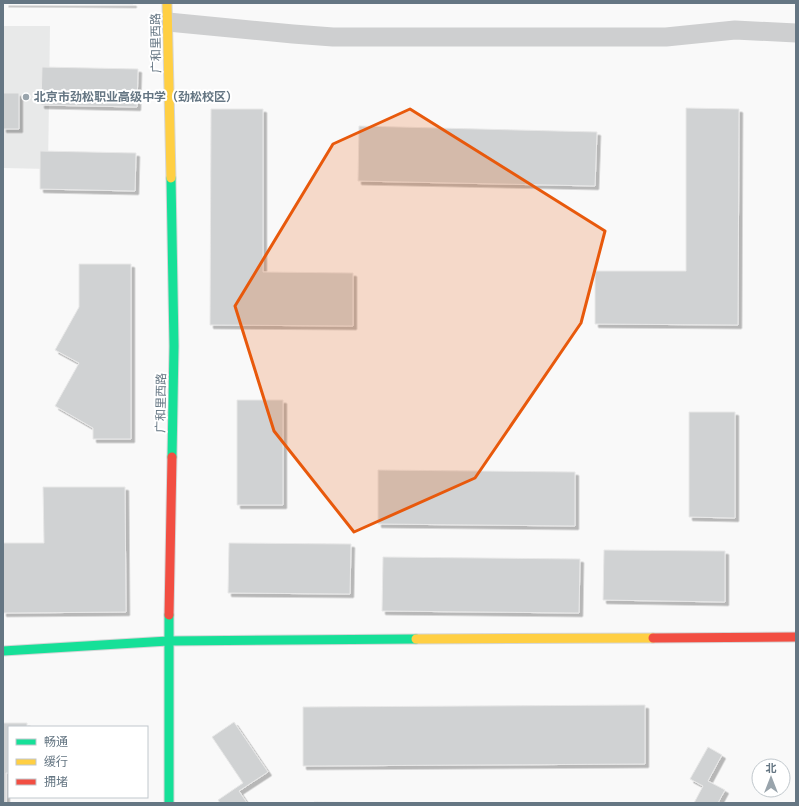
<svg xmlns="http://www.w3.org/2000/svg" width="799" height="806" viewBox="0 0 799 806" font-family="'Titillium Web','Noto Sans SC',sans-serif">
	<defs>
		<filter id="shadow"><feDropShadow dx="3.5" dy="3.5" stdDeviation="0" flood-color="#0004"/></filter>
	</defs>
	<rect width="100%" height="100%" fill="#f9f9f9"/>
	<path fill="#e8e9e9" d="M3,26H50L48,169L3,168Z"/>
	<path fill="#d0d2d3" stroke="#e8e8e8" filter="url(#shadow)" d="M5,3H133V4Z
		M42,67L138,69L137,107L41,105Z
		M3,93H19V129H3Z
		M686,108L739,109L738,325L595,324V271H686Z
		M211,109H263V272L353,273V326L210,325Z
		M359,126L597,132L595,186L358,181Z
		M40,151L136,153L135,191L40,189Z
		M79,264H131V439H93V428L55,406L79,363L55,350L79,307Z
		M237,400H283V505H237Z
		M689,412H735V518L689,517Z
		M378,470L575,472V526L378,524Z
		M43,487H125L126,612L3,613V543H44Z
		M229,543L351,544L350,594L228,593Z
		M604,550L725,551V602L603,600Z
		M383,557L580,559L579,613L382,611Z
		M645,705V764L303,766V707Z
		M234,722L268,772L239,791L247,803H220L218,800L243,783L212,737Z
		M3,723H27V727H9V773H6V803H3Z
		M708,747L722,755L708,781L725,790L718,803H694L703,786L690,779Z
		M314,802L412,803H314Z"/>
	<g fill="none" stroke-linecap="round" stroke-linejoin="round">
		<defs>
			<path id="fast" d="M171,178L174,346L172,457
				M169,615V803
				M3,651L168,641L416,639"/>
			<path id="slow" d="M167,3L171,178
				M416,639L653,638"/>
			<path id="jam" d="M169,615L172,457
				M653,638L796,637"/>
		</defs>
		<use href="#fast" stroke="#d5d6d7" stroke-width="11"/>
		<use href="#slow" stroke="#d5d6d7" stroke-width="11"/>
		<use href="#jam" stroke="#d5d6d7" stroke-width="11"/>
		<path stroke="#cecfd0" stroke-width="19" d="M168,22L293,34L333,37H666L735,30L796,33"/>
		<use href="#fast" stroke="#16e098" stroke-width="9"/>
		<use href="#slow" stroke="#ffcf43" stroke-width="9"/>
		<use href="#jam" stroke="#f24e42" stroke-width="9"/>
	</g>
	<path fill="#e8590c" fill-opacity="0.2" stroke="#e8590c" stroke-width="3" stroke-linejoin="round" d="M410,109L605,231L581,323L475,478L354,532L274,431L235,306L333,144Z"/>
	<circle fill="#99a4ac" stroke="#fff" stroke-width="1.5" cx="26" cy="97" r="4"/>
	<g text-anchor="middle" stroke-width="4" stroke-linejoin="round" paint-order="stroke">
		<g font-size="12" fill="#657683" stroke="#fff">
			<text transform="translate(156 43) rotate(-91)" y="4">广和里西路</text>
			<text transform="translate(161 403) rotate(-89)" y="4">广和里西路</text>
		</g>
		<g font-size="12" font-weight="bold" fill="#657683" stroke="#fff" text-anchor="start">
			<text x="34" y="101">北京市劲松职业高级中学（劲松校区）</text>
		</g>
	</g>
	<rect width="799" height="806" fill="none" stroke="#657683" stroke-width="8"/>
	<rect x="8" y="726" width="140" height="72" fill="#ffffff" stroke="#c1c8cd"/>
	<rect x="16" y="739" width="20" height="6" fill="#16e098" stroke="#c1c8cd"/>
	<text x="44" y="746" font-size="12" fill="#657683">畅通</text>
	<rect x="16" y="759" width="20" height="6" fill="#ffcf43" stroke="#c1c8cd"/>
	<text x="44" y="766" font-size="12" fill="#657683">缓行</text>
	<rect x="16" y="779" width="20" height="6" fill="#f24e42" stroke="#c1c8cd"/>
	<text x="44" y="786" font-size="12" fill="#657683">拥堵</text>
	<g transform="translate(771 778)"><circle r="19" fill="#ffffff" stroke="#c1c8cd"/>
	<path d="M0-3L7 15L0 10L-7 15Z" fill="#99a4ac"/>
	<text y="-6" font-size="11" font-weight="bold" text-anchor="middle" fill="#657683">北</text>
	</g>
</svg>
